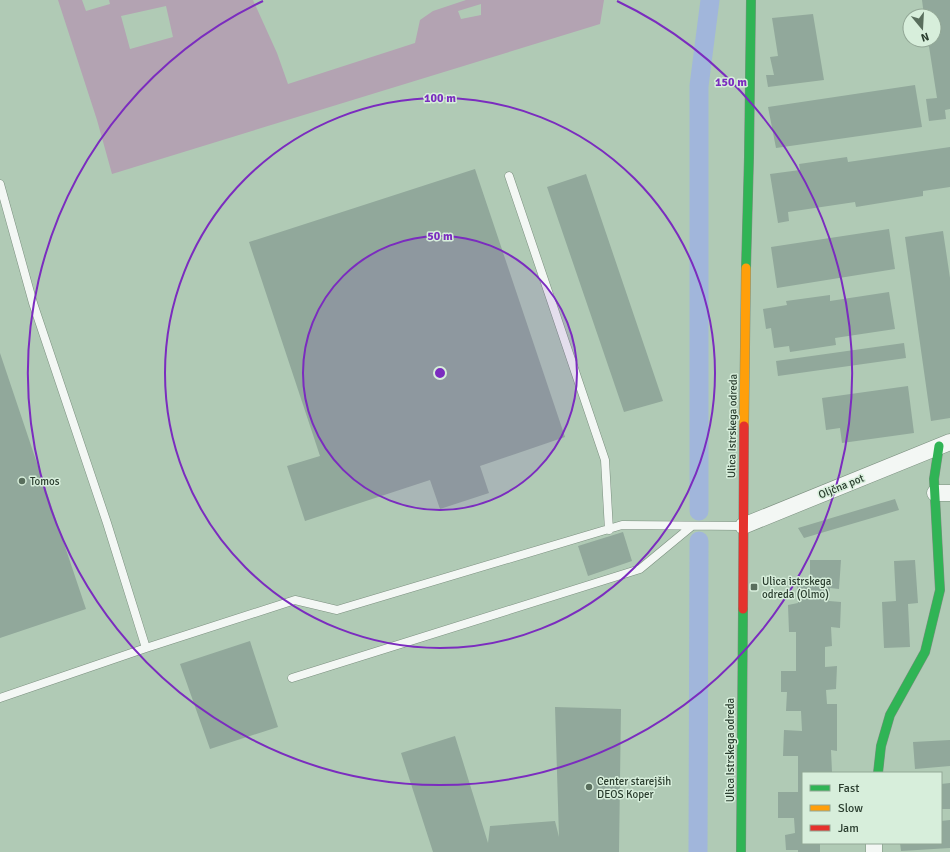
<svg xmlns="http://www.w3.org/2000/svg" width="950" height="852" viewBox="0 0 950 852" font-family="Signika,sans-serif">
	<rect width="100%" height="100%" fill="#b0cab5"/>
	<path fill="#b3a3b2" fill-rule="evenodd" d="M58,0H82L86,11L110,4L109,0H253L277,53L288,84L415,43L420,20L433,11L466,0H604L600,24L112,174L97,120ZM481,4V15L461,19L458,11ZM166,6L173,37L130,49L121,16Z"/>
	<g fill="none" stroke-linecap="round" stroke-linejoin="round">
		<path stroke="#a1b6db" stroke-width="19" d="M699,511V86L710,0
			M698,852L699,541"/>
	</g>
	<path fill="#91a89b" d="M922,0H950V109L945,110L946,119L929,121L926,99L937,98L928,40H934V16H924Z
		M813,14L824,80L768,87L766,75H774L770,57L778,56L772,18Z
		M915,85L922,127L776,148L768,107Z
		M950,147V187L923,191V196L856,207L855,202L788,212L789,221L778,223L770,174L800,170L799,164L847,157L848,162Z
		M475,169L565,437L480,466L489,493L440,509L430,480L305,521L287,466L320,456L249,242Z
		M586,174L663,401L624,412L547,187Z
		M889,229L895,269L777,288L771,247Z
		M943,231L950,278V418L931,421L905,237Z
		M889,292L895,329L835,338L836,345L790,352L789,346L774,348L771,328L766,329L763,309L787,305L786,301L830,295V301Z
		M904,343L906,358L778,376L776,361Z
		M0,353L86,609L0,638Z
		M908,386L914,433L842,443L840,428L826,430L822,398Z
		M895,499L899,510L804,538L798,528Z
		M623,532L632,561L588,576L578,546Z
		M810,560H841L839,589L830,588L829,601L841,602L840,628L831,627L832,646L825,647V667L837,666L836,689L826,690L827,704H837V751L831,750L832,772L803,773V843H820V852H798V850H786L785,835L795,833L794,818H778V792H798V756H783L784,730L802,731L801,711H786L787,692H781V671H796V632H789L788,605L798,603L797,581L810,579Z
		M915,560L918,603L908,604L910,647L884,648L882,602L896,601L894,561Z
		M250,641L278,727L210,749L180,664Z
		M555,707L621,709L619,852H433L401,753L455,736L488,843L490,826L555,821L559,837Z
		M950,740V766L915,769L913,742Z
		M950,783V809H941V784Z
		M950,820V848L901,851L900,843H941V821Z"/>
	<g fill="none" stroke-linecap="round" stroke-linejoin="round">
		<defs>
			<path id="lane" d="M509,176L605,460L609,530
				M0,184L33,303L107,523L146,648
				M292,678L640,569L692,526
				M0,698L146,648L295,600L337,610L622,525L742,526"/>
			<path id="street" d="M935,493H950
				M743,526L950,442
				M874,852V843"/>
			<path id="fast" d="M746,268L749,157L751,0
				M878,773L881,746L890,715L925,652L940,590L934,479L939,446
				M741,852L743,609"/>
			<path id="slow" d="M744,426L746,268"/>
			<path id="jam" d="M743,609L744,426"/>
		</defs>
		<use href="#lane" stroke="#7b8f7f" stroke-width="9"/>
		<use href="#street" stroke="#7b8f7f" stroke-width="17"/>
		<use href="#fast" stroke="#7b8f7f" stroke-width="10"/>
		<use href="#slow" stroke="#7b8f7f" stroke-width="10"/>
		<use href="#jam" stroke="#7b8f7f" stroke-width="10"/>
		<use href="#lane" stroke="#f3f7f4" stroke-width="8"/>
		<use href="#street" stroke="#f3f7f4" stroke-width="16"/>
		<use href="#fast" stroke="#30b455" stroke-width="9"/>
		<use href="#slow" stroke="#ff9f0a" stroke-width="9"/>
		<use href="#jam" stroke="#e5322d" stroke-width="9"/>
	</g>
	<circle cx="440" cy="373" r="137" fill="#7b2cbf" fill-opacity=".12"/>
	<g fill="none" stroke="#7b2cbf" stroke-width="2">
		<circle cx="440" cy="373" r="137"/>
		<circle cx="440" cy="373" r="275"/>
		<path d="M617 1A412 412 0 1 1 263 1"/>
	</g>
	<g fill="#596e5d" stroke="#d7eedb" stroke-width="1.5">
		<circle cx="22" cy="481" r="4"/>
		<rect x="750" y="583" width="8" height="8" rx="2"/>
		<circle cx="589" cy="787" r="4"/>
	</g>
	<g text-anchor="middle" stroke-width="3" stroke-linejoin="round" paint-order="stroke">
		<g font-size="11" fill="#2a3d2e" stroke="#d7eedb">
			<text transform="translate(732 426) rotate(-89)" y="4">Ulica Istrskega odreda</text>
			<text transform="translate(841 486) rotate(-22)" y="4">Oljčna pot</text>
			<text transform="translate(730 750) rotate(-90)" y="4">Ulica Istrskega odreda</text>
		</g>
		<g font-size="11" fill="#2a3d2e" stroke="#d7eedb" text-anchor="start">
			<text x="30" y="485">Tomos</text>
			<text x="762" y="585">Ulica istrskega<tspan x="762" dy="13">odreda (Olmo)</tspan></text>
			<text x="597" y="785">Center starejših<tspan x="597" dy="13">DEOS Koper</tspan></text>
		</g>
	</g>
	<circle cx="440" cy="373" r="6" fill="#7b2cbf" stroke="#d7eedb" stroke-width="2"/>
	<g font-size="12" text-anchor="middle" font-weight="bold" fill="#7b2cbf" stroke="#d7eedb" stroke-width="3" stroke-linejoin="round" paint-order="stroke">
		<text x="731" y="86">150 m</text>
		<text x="440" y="102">100 m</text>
		<text x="440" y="240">50 m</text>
	</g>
	<rect x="802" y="772" width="140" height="72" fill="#d7eedb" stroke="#92a796"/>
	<rect x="810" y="785" width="20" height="6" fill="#30b455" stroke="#92a796"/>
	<text x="838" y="792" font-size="12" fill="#2a3d2e">Fast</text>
	<rect x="810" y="805" width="20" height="6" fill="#ff9f0a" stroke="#92a796"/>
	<text x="838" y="812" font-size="12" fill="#2a3d2e">Slow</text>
	<rect x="810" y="825" width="20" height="6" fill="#e5322d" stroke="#92a796"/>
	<text x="838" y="832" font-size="12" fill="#2a3d2e">Jam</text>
	<g transform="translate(922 28) rotate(162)"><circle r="19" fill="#d7eedb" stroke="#92a796"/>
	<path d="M0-3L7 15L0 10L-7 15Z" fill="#596e5d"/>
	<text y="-6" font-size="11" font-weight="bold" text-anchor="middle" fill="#2a3d2e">N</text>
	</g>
</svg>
